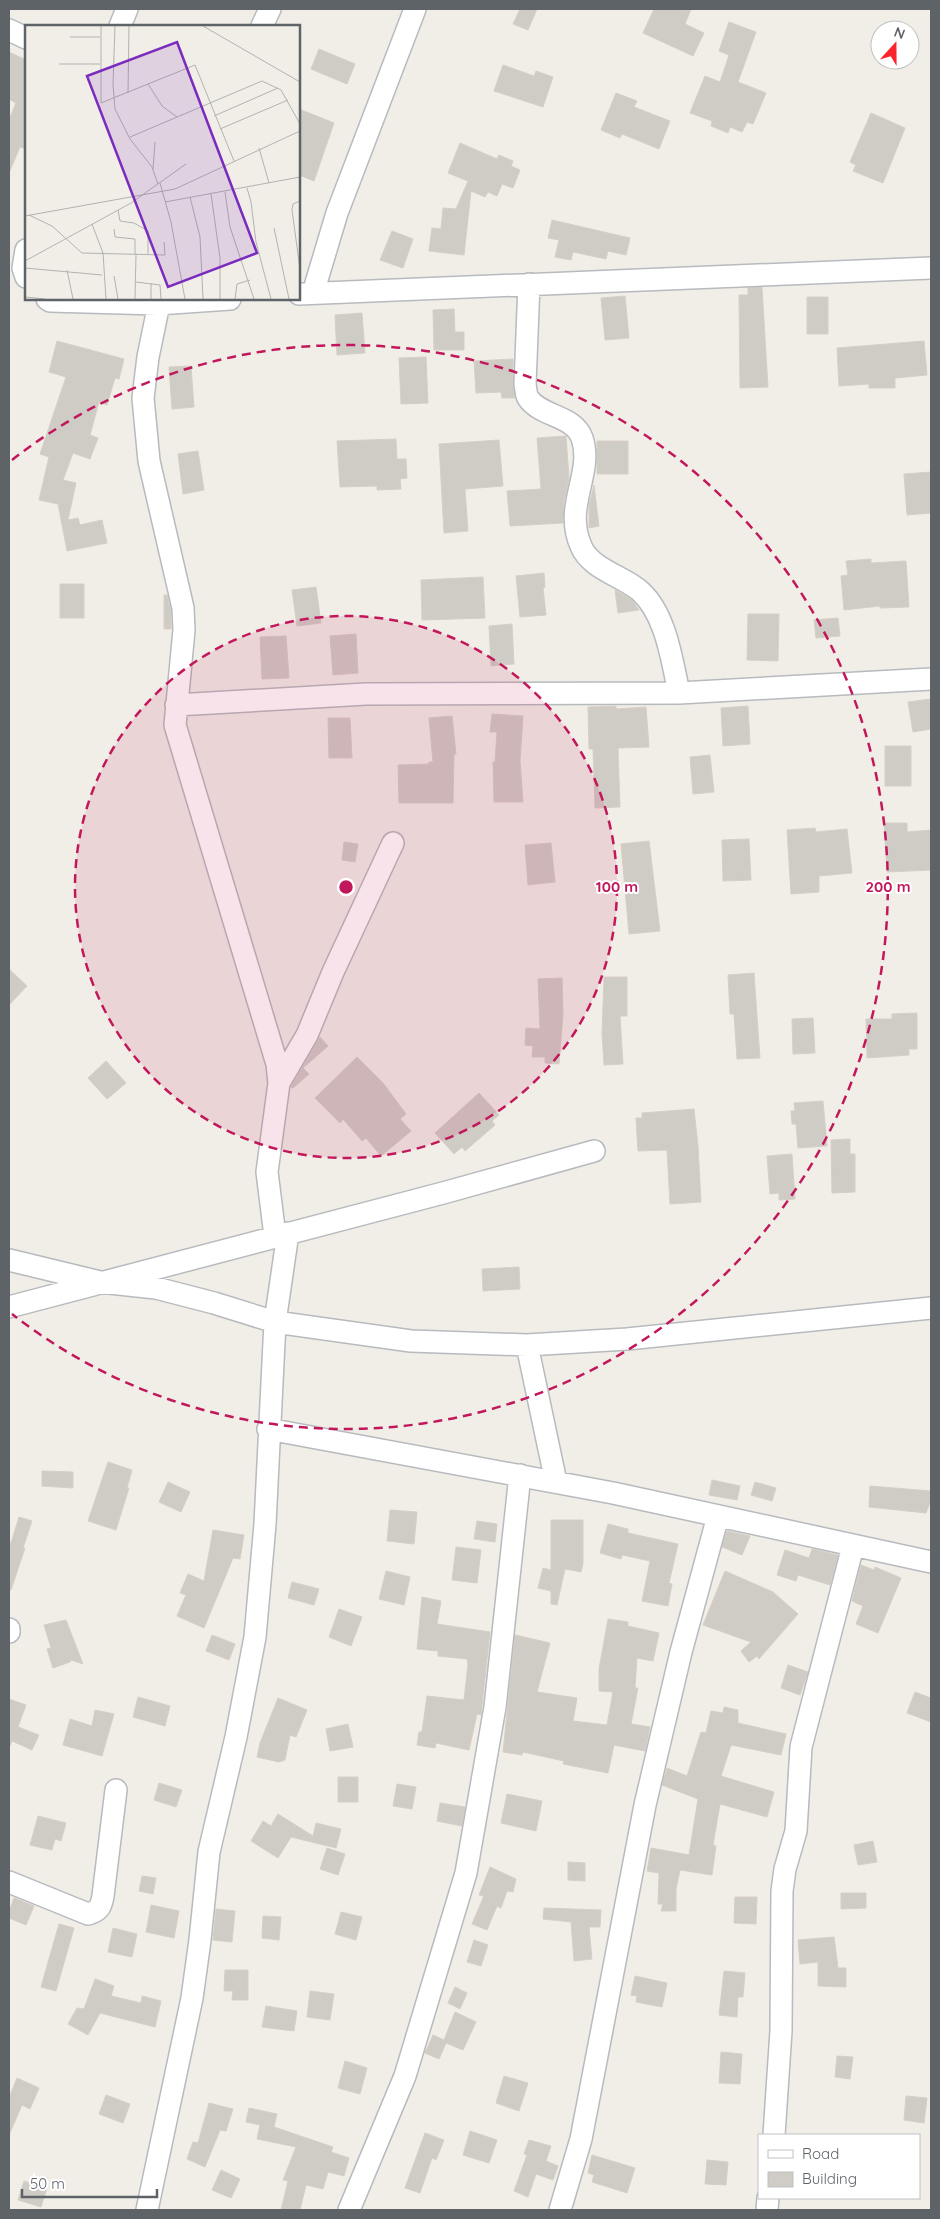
<svg xmlns="http://www.w3.org/2000/svg" width="940" height="2219" viewBox="0 0 940 2219" font-family="Quicksand,sans-serif">
	<rect width="100%" height="100%" fill="#f1eee7"/>
	<path fill="#cfcbc5" stroke="#d7cfc4" d="M520,9H537L528,30L513,24Z
		M654,9H691L685,24L704,33L693,56L643,33Z
		M729,22L756,32L738,82L766,93L753,124L747,122L742,132L730,127L728,133L711,126L712,121L690,113L705,76L720,82L729,55L719,51Z
		M319,49L355,64L347,84L311,69Z
		M9,52L26,60V149L20,147L9,173V120L16,103L9,99Z
		M503,65L534,76L536,71L553,77L543,107L494,91Z
		M616,93L637,101L634,107L670,121L659,149L622,134L620,138L601,130Z
		M299,109L334,123L314,181L299,175Z
		M871,113L905,128L883,183L853,171L856,165L850,162Z
		M460,143L497,159L499,155L513,161L511,166L520,170L513,188L502,184L497,196L488,192L485,197L471,191L464,255L429,251L432,228L441,229L443,208L456,209L468,181L448,173Z
		M552,220L630,238L626,255L608,251L606,259L573,252L571,260L555,257L559,240L548,238Z
		M392,231L413,239L403,268L380,260Z
		M762,287L768,387L740,388L739,295H748V288Z
		M625,296L629,338L605,340L601,298Z
		M807,297H828V334H807Z
		M454,309L455,332H464V350H434L433,310Z
		M362,313L365,353L337,355L335,315Z
		M57,341L124,359L119,379L115,378L107,405L99,402L90,435L98,438L90,459L73,453L63,480L76,483L68,520L78,518L80,525L102,520L107,543L67,551L58,504L39,500L49,457L40,454L66,377L49,372Z
		M924,341L927,375L895,378V388H869V384L839,386L837,348Z
		M426,357L428,403L401,404L399,358Z
		M513,359V384L515,398H502L501,392L476,393L474,361Z
		M191,366L194,407L172,409L169,367Z
		M566,436L569,478L564,502L563,523L510,526L507,491L541,489L537,438Z
		M396,439L397,459H406L407,478L400,479L401,489L377,490V486L340,487L337,441Z
		M499,440L503,486L465,489L468,531L444,533L439,444Z
		M597,441H628V474H597Z
		M198,451L204,490L183,494L178,454Z
		M931,472V513L907,515L904,474Z
		M594,485L599,526L589,528V505Z
		M871,559V563L906,561L909,607L880,608V606L844,610L841,576L848,575L846,561Z
		M544,573L545,587L543,588L546,615L520,617L516,576Z
		M483,577L485,618L422,620L421,580Z
		M60,584H84V618H60Z
		M316,587L321,623L297,626L292,590Z
		M615,590L632,600L639,610L618,613Z
		M164,595H167L171,610V629H164Z
		M748,614H779L778,661L747,660Z
		M838,618L840,636L816,638L814,620Z
		M512,624L514,664L491,666L489,626Z
		M356,634L358,673L333,675L330,636Z
		M286,636L289,678L262,679L260,637Z
		M931,699V729L913,732L908,702Z
		M616,706V709L646,707L649,747L618,748L620,807L595,808L593,749H589L588,707Z
		M748,706L750,744L723,746L721,708Z
		M492,714L523,716L520,761L523,802H494L493,762H495L497,732H490Z
		M452,716L456,754H454L453,803H399L398,765L429,764V762H433L429,718Z
		M328,718H350L352,758H329Z
		M885,746H911V786H885Z
		M710,755L714,792L693,794L690,757Z
		M884,823H907V832L931,830V870L887,872Z
		M815,828L816,832L847,829L852,873L819,876V892L791,894L787,830Z
		M749,839L751,880L723,881L722,840Z
		M649,841L660,931L629,934L621,844Z
		M344,842L358,844L355,862L342,860Z
		M551,843L555,882L528,885L525,845Z
		M9,969L27,986L9,1005Z
		M754,973L760,1058L737,1059L734,1014H730L728,975Z
		M604,977H627V1016H620L623,1064L604,1065L602,1033Z
		M562,978L563,1014L559,1064L545,1063V1057H532L533,1046L525,1045L526,1028L540,1029L538,979Z
		M917,1013V1049H909V1055L867,1058L866,1019H892V1014Z
		M813,1018L815,1053L793,1054L792,1019Z
		M320,1037L328,1046L303,1068L309,1074L293,1088L291,1087Z
		M357,1057L383,1083L406,1114L400,1119L411,1131L381,1156L366,1138L362,1141L343,1119L340,1123L315,1098Z
		M106,1061L126,1083L107,1099L88,1078Z
		M479,1093L499,1115L492,1121L495,1125L465,1151L462,1147L454,1154L435,1133Z
		M823,1101L827,1146L798,1148L796,1124H792L791,1111H795L794,1103Z
		M694,1109L698,1146L701,1202L670,1204L667,1150L638,1151L636,1118H642V1113Z
		M850,1139V1154H855V1192L832,1193L831,1140Z
		M792,1154L795,1199L779,1200V1193L770,1194L767,1156Z
		M519,1267L520,1289L483,1291L482,1269Z
		M108,1462L132,1470L127,1488H129L116,1530L88,1521Z
		M42,1471L73,1472V1488L42,1486Z
		M712,1480L740,1486L737,1500L709,1495Z
		M168,1482L190,1492L181,1512L159,1502Z
		M755,1482L776,1488L772,1501L751,1495Z
		M870,1486L931,1491V1500L926,1513L869,1507Z
		M390,1510L417,1512L414,1544L387,1541Z
		M19,1517L32,1521L23,1548H25L11,1590H9V1543H11Z
		M551,1520H583V1563L581,1572L565,1569L557,1605L551,1604V1591L538,1588L543,1568L551,1570Z
		M477,1521L497,1524L495,1542L474,1539Z
		M608,1524L628,1529V1533L678,1544L669,1583L672,1584L668,1606L642,1601L650,1561L622,1555L621,1559L600,1553Z
		M213,1530L244,1535L240,1559L233,1558L204,1628L177,1616L186,1595L180,1593L188,1574L204,1581Z
		M727,1531L750,1536L742,1555L722,1547Z
		M456,1547L481,1550L477,1583L452,1580Z
		M812,1549L838,1555L830,1585L798,1575L796,1581L777,1575L785,1550L809,1558Z
		M861,1565L874,1570L875,1567L901,1578L878,1633L856,1624L863,1606L852,1601Z
		M386,1571L410,1577L404,1605L379,1599Z
		M725,1571L773,1592L798,1614L759,1659L757,1656L749,1662L741,1651L751,1642L703,1625Z
		M292,1582L319,1589L314,1605L288,1598Z
		M422,1597L441,1601L437,1624L490,1632L481,1715L477,1714L469,1750L436,1743L435,1748L417,1745L419,1732H422L427,1696L464,1700L468,1664L467,1659L438,1656V1651L417,1649Z
		M339,1609L362,1617L351,1646L329,1637Z
		M608,1619L628,1622V1626L659,1633L653,1661L637,1658L635,1688H638L631,1724L650,1727L645,1751L614,1745L608,1773L563,1764L564,1761L523,1752L522,1755L503,1752L515,1635L550,1643L537,1692L577,1698L573,1721L607,1725L613,1692L599,1691V1669Z
		M66,1620L83,1664L71,1660L70,1662L53,1668L47,1649L51,1648L44,1625Z
		M212,1635L235,1644L229,1660L206,1651Z
		M788,1665L808,1672L800,1695L781,1688Z
		M915,1692L931,1698V1722L907,1713Z
		M138,1697L170,1706L165,1726L133,1717Z
		M278,1698L307,1710L296,1737L290,1735L285,1760L279,1762L257,1757L260,1743Z
		M9,1699L26,1705L18,1727L39,1735L32,1750L12,1741L10,1746H9Z
		M724,1707L738,1710V1723L786,1734L781,1755L731,1745L721,1776L774,1792L767,1817L720,1804L713,1845L716,1846L712,1875L680,1870L676,1889V1911H661L663,1904H658L659,1873L647,1871L651,1848L689,1855L698,1799L662,1785L667,1768L687,1776L701,1732L706,1733L711,1711L723,1713Z
		M95,1710L114,1714L102,1756L63,1745L70,1719L92,1726Z
		M348,1724L353,1747L330,1751L326,1729Z
		M338,1777H358V1802H338Z
		M159,1783L182,1790L176,1807L154,1800Z
		M397,1784L416,1787L412,1809L393,1806Z
		M507,1794L542,1801L536,1831L501,1823Z
		M440,1803L465,1807L462,1826L437,1821Z
		M278,1814L313,1836L316,1823L341,1829L336,1848L291,1837L278,1858L251,1841L263,1821L271,1826Z
		M38,1816L66,1823L61,1841L55,1839L52,1850L30,1845Z
		M873,1841L877,1862L858,1865L854,1845Z
		M327,1848L345,1854L338,1875L320,1869Z
		M568,1862L585,1863V1881L568,1880Z
		M490,1867L516,1879L513,1892L507,1891L501,1908L497,1906L487,1930L472,1924L484,1896L479,1895Z
		M142,1876L156,1878L153,1894L139,1891Z
		M841,1893H866V1908L841,1909Z
		M735,1897H757L756,1924L734,1923Z
		M14,1898L34,1906L26,1925L9,1918V1912Z
		M151,1905L179,1911L174,1938L146,1932Z
		M544,1908L601,1910L600,1927H589L592,1959L574,1961L571,1922L543,1919Z
		M216,1909L235,1911L232,1942L213,1940Z
		M341,1912L362,1917L356,1940L335,1934Z
		M263,1916L281,1917L279,1940L262,1938Z
		M59,1924L74,1928L56,1991L41,1987Z
		M113,1928L137,1934L132,1957L108,1952Z
		M834,1937L838,1968H846V1987L818,1986V1962L800,1964L798,1940Z
		M474,1940L488,1945L481,1966L467,1962Z
		M225,1970H248V2000H232L233,1991H224Z
		M724,1971L745,1973L743,1997H738L737,2017L719,2015Z
		M635,1976L667,1983L662,2007L636,2002L637,1996L631,1995Z
		M95,1979L114,1986L111,1996L141,2003L142,1996L161,2001L155,2027L100,2013L88,2035L68,2024L77,2008L84,2009Z
		M455,1987L467,1993L460,2009L448,2003Z
		M310,1991L334,1994L330,2020L307,2017Z
		M266,2006L297,2011L294,2031L262,2027Z
		M455,2012L476,2022L463,2050L446,2043L439,2059L425,2053L433,2035L444,2040Z
		M721,2052L742,2054L740,2084L719,2083Z
		M837,2056L853,2057L850,2079L835,2077Z
		M345,2061L367,2068L360,2094L338,2088Z
		M504,2076L528,2083L519,2111L496,2103Z
		M17,2078L39,2088L30,2109L22,2105L9,2135V2098Z
		M106,2095L130,2104L123,2123L99,2114Z
		M906,2096L927,2098L924,2123L904,2120Z
		M209,2103L233,2109L226,2131L220,2130L205,2167L187,2159L193,2142L198,2143Z
		M249,2108L277,2114L274,2127L333,2147L331,2152L349,2158L344,2176L328,2172L323,2189L306,2185L300,2210H281L288,2181L283,2180L296,2147L257,2139L260,2125L246,2122Z
		M470,2131L497,2140L489,2163L463,2155Z
		M425,2133L444,2140L436,2160L432,2158L420,2193L405,2188Z
		M529,2140L551,2146L546,2161L558,2166L553,2180L536,2174L528,2197L514,2191L527,2155L524,2154Z
		M592,2155L635,2168L627,2193L592,2182L594,2175L588,2173Z
		M707,2160L728,2162L726,2185L705,2184Z
		M221,2170L240,2179L231,2198L212,2190Z
		M24,2181L47,2188L41,2207L18,2200Z"/>
	<g fill="none" stroke-linecap="round" stroke-linejoin="round">
		<defs>
			<path id="street" d="M120,26L127,9
				M262,26L270,9
				M9,30L26,38
				M26,250L23,268L26,277
				M529,284L525,384C526,389 526,395 528,398C541,417 574,415 582,438C594,473 563,506 581,546C590,569 623,576 640,591C666,614 672,661 679,693
				M313,293L337,213L415,9
				M299,294L931,268
				M47,299L50,301L158,304L230,299
				M160,299L148,357L143,398L149,461L183,608L184,630L175,725L277,1064L279,1083L267,1172L275,1236
				M176,705L366,694L679,693L931,679
				M279,1083L307,1035L333,972L393,843
				M9,1260L100,1282L156,1288L214,1303L275,1322L411,1341L527,1345L627,1339L931,1308
				M9,1307L443,1193L594,1151
				M527,1345L556,1482
				M268,1429L613,1493L931,1562
				M9,1629V1632
				M9,1882L88,1914C99,1911 101,1907 103,1896L116,1790
				M774,2135L781,2031L782,1891L785,1869L796,1831L801,1747L853,1546
				M147,2210L192,1998L200,1940L209,1852L236,1737L255,1637L265,1524L275,1322L288,1233
				M349,2210L405,2076L466,1873L495,1707L520,1475
				M560,2210L581,2139L645,1805L681,1652L718,1516
				M767,2210L768,2198"/>
		</defs>
		<use href="#street" stroke="#b7babe" stroke-width="24"/>
		<use href="#street" stroke="#fff" stroke-width="21"/>
	</g>
	<circle cx="346" cy="887" r="271" fill="#c2185b" fill-opacity=".12"/>
	<g fill="none" stroke="#c2185b" stroke-width="2.5" stroke-dasharray="9 6">
		<circle cx="346" cy="887" r="271"/>
		<path d="M12 460A542 542 0 1 1 12 1314"/>
	</g>
	<g transform="translate(25 25)">
		<rect width="275" height="275" fill="#f1eee7"/>
		<path fill="none" stroke="#b2b2b0" stroke-width="1" d="M76,1V78L170,40L209,136M90,1L88,59L90,84L105,114L127,142L133,159M178,1L275,57M45,12H75M34,39H75M123,59L137,81L152,92M103,68L104,1M189,91L253,63M195,104L263,75M105,112L237,56L256,65L275,99M234,123L244,158M128,144L130,117M135,158L146,197L160,274M222,163L226,177L231,217L246,274M200,167L205,202L229,274M186,169L195,233V274M165,172L175,212L178,274M275,176L268,179L267,185L275,244M140,177L275,152M93,185L95,196L109,198L123,206V229M4,190L27,201L57,228L140,230L139,217M0,191L150,164L275,106M67,199L78,228L81,274M249,203L264,274M89,204L90,212L110,214V229M0,236L106,178L161,139M0,243L77,250M42,245L48,274M89,251L93,274M111,257L135,260L136,274M126,258V274M0,272L20,274M110,274L111,229M210,274L212,259L225,255"/>
		<path fill="#7b2cbf" fill-opacity="0.15" stroke="#7b2cbf" stroke-width="2.5" d="M152,17L232,228L143,262L62,51Z"/>
		<rect width="275" height="275" fill="none" stroke="#5e6368" stroke-width="2.5"/>
	</g>
	<circle cx="346" cy="887" r="8" fill="#c2185b" stroke="#fff" stroke-width="2.5"/>
	<g font-size="15" text-anchor="middle" font-weight="bold" fill="#c2185b" stroke="#fff" stroke-width="4" stroke-linejoin="round" paint-order="stroke">
		<text x="617" y="892">100 m</text>
		<text x="888" y="892">200 m</text>
	</g>
	<rect width="940" height="2219" fill="none" stroke="#5e6368" stroke-width="20"/>
	<rect x="758" y="2134" width="162" height="65" fill="#ffffff" stroke="#bfc1c3"/>
	<rect x="768" y="2150" width="25" height="8" fill="#ffffff" stroke="#bfc1c3"/>
	<text x="802" y="2159" font-size="15" fill="#5e6368">Road</text>
	<rect x="768" y="2172" width="25" height="15" fill="#cfcbc5" stroke="#bfc1c3"/>
	<text x="802" y="2184" font-size="15" fill="#5e6368">Building</text>
	<g transform="translate(895 45) rotate(21)"><circle r="24" fill="#ffffff" stroke="#bfc1c3"/>
	<path d="M0-4L9 19L0 12L-9 19Z" fill="#f9252a"/>
	<text y="-8" font-size="14" font-weight="bold" text-anchor="middle" fill="#5e6368">N</text>
	</g>
	<path d="M22 2189v8h135v-8" fill="none" stroke="#5e6368" stroke-width="2.5"/>
	<text x="30" y="2189" font-size="15" fill="#5e6368" stroke="#ffffff" stroke-width="4" paint-order="stroke">50 m</text>
</svg>
